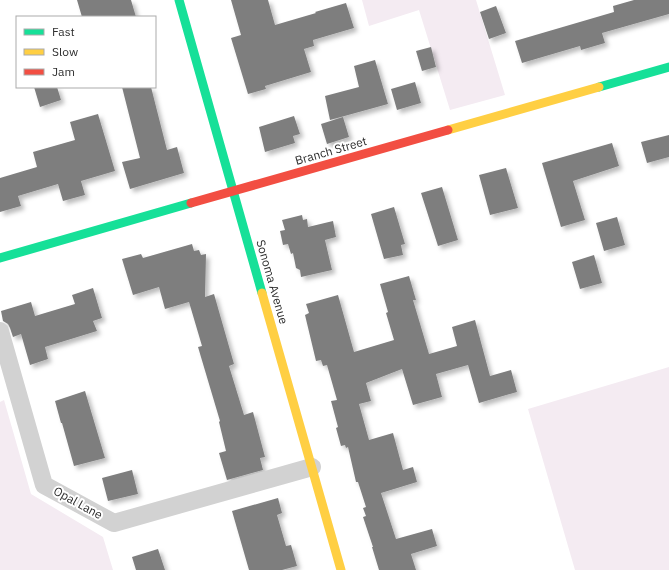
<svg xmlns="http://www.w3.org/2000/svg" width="669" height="570" viewBox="0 0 669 570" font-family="'IBM Plex Sans',sans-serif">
	<defs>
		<filter id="shadow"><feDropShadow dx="3.5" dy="3.5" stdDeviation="2" flood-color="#0004"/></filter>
	</defs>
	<rect width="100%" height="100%" fill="#fff"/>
	<path fill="#f4ebf2" d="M362,0H476L505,95L450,110L419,10L369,26Z
		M669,367V570H575L528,409Z
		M4,400L31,494L103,537L113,570H0V402Z"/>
	<path fill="#7e7e7e" filter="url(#shadow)" d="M77,0H131L136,17H82Z
		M231,0H268L275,25L316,13L315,12L346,3L354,28L313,40L314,46L304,49L311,72L265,86L266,89L248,94L231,38L241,35Z
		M634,0H669V14L602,33L605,43L581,50L580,46L522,63L515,41L614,12L613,6Z
		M496,6L506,33L489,39L480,12Z
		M431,47L436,67L422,71L416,51Z
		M375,60L388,104L330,120L325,96L359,87L354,66Z
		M415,82L421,103L397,110L391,89Z
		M34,87H57L61,100L40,107Z
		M122,87H151L167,150L177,147L184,173L130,189L122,162L140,158Z
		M98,114L115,171L81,181L85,195L63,201L58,184L18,196L21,206L0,212V178L37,167L33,152L75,140L70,122Z
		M294,116L300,134L293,136L295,143L265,152L259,127Z
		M343,117L349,137L327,144L321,124Z
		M669,135V157L647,163L641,142Z
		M612,143L619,166L573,181L585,220L561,227L542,163Z
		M506,168L518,208L490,215L479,175Z
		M442,187L458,240L438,246L421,193Z
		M394,207L405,244L401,245L403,255L384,259L371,214Z
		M302,215L303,220L307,219L308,227L333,221L336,237L325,240L332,270L301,277L300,270L296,268L293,253L291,254L288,244L283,245L280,231L285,230L282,220Z
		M617,217L625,245L604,251L596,223Z
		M192,244L194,251L199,250L201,255L206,254L205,297L214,294L234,364L229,366L244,415L253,412L265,457L260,458L263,470L227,480L219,453L226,451L219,422L220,421L198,347L202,346L189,302L165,309L159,287L133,295L122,259L141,254L143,258Z
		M594,255L602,283L580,289L572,262Z
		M409,276L416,300H413L429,354L457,346L452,327L475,320L490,376L511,370L517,392L479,403L468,365L436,374L442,397L413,405L402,369L366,383L371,401L359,404L369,440L393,433L403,470L413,467L417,482L381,493L396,539L432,529L437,546L411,554L416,570H379L372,547H373L363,517L366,516L363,508L366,507L358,482H356L348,447L346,448L345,445L341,446L336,428L338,427L331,401L337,400L327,365L323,366L321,360L316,361L305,315L309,313L306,304L338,295L354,352L394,340L386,313L388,312L380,284Z
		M93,288L102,318L93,321L97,331L45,347L48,359L30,365L21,334L13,337L10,328L8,324L3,321L1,311L31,302L35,316L75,304L72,295Z
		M85,391L105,458L74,466L62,423H61L55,401Z
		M132,470L138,494L108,501L102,478Z
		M278,498L282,513L277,515L286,546L291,545L297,566L282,570H249L232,511Z
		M158,549L165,570H136L132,557Z"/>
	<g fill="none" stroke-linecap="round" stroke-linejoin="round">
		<path stroke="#d2d2d2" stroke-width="18" d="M0,331L44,485L114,523L312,467"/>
		<path stroke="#16e098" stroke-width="9" d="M179,0L262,293
			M599,87L669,67
			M0,258L191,203"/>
		<path stroke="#ffcf43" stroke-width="9" d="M448,130L599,87
			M262,293L341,570"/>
		<path stroke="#f24e42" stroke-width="9" d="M191,203L448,130"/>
	</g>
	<g text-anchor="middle" stroke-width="4" stroke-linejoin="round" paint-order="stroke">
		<g font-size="12" fill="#2d2d2d" stroke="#fff">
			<text transform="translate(331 151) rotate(-16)" y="4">Branch Street</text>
			<text transform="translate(272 282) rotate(74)" y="4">Sonoma Avenue</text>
			<text transform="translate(78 503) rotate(29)" y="4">Opal Lane</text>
		</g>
	</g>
	<rect x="16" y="16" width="140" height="72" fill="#ffffff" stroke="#ababab"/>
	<rect x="24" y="29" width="20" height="6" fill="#16e098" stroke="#ababab"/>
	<text x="52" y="36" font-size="12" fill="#2d2d2d">Fast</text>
	<rect x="24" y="49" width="20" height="6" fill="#ffcf43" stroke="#ababab"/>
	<text x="52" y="56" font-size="12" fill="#2d2d2d">Slow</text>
	<rect x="24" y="69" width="20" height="6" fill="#f24e42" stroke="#ababab"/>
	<text x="52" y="76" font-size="12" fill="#2d2d2d">Jam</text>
</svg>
